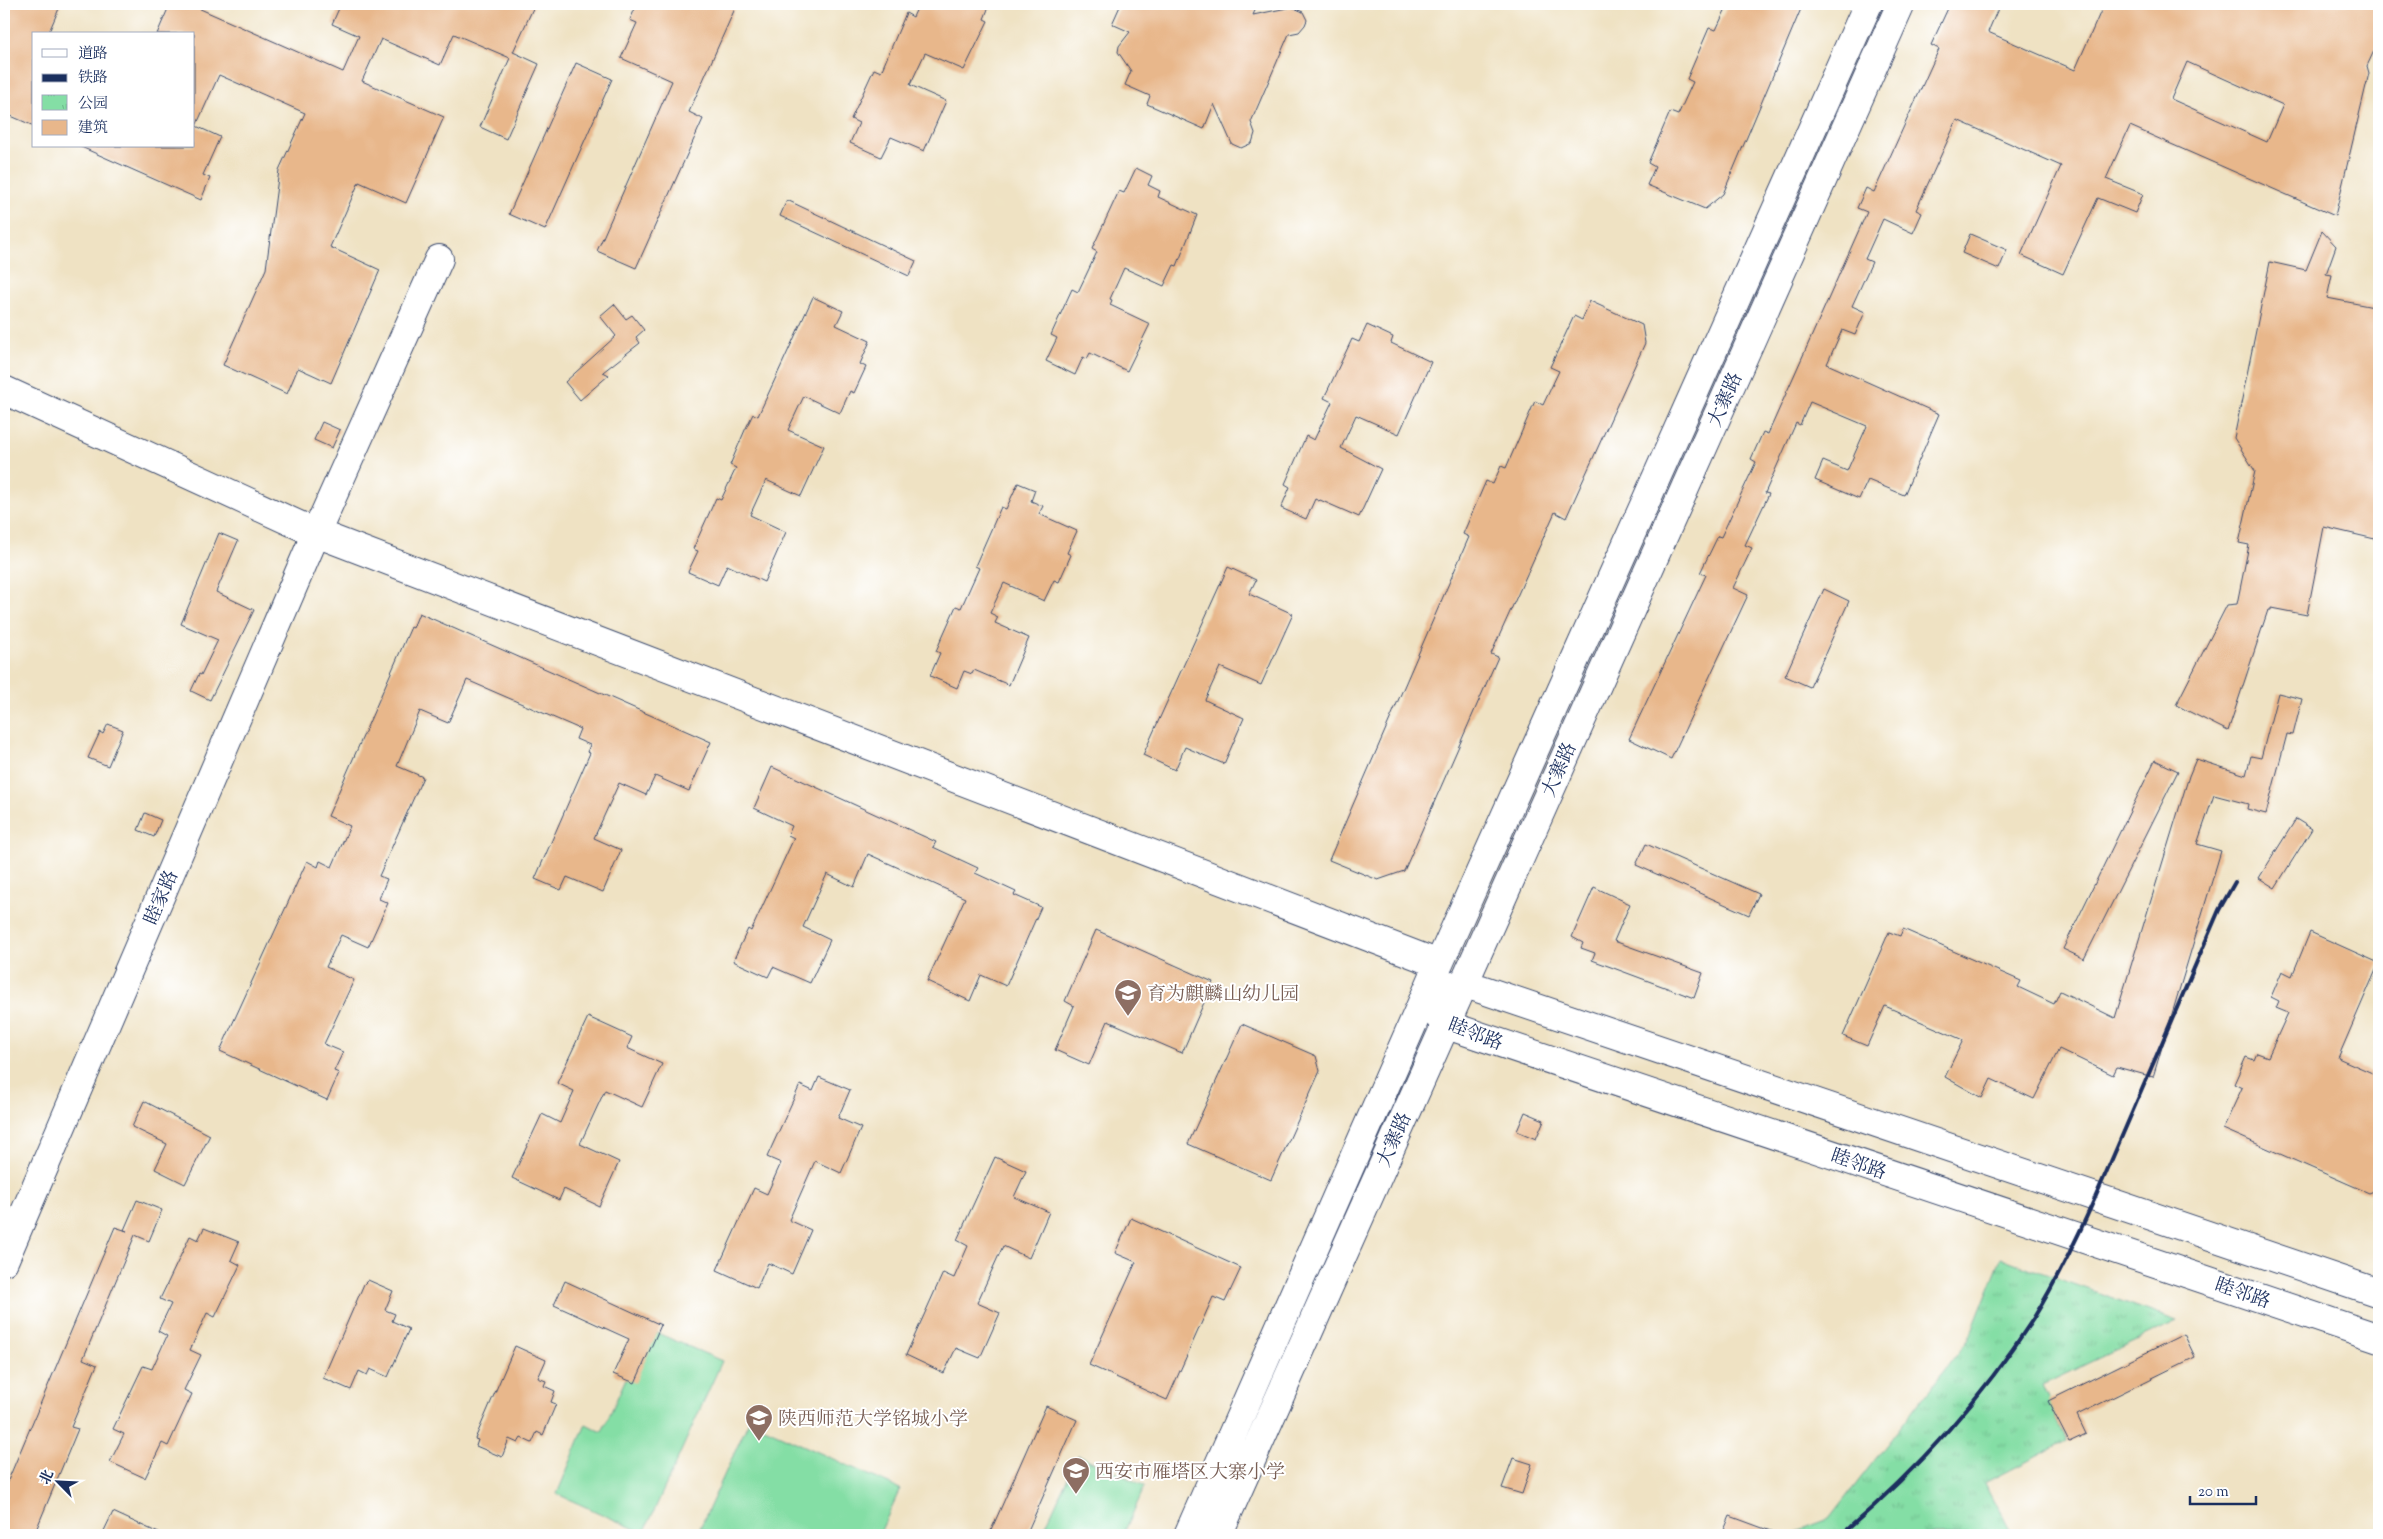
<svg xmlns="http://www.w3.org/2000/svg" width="2383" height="1539" viewBox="0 0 2383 1539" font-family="'Sorts Mill Goudy','Noto Serif SC',serif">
	<defs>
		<pattern id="park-tufts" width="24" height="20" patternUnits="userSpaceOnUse" patternTransform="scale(1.25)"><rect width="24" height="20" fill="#84dea5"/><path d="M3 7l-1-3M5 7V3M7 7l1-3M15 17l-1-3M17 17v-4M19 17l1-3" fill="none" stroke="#71bf90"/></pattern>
	</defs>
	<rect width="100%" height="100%" fill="#fff"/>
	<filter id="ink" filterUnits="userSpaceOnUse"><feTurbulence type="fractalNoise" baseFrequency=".02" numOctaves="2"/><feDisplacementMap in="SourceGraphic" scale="10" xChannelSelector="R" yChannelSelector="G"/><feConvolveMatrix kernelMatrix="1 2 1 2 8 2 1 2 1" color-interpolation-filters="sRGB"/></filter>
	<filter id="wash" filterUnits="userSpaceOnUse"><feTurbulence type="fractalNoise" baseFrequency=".0096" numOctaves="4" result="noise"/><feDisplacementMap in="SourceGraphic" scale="20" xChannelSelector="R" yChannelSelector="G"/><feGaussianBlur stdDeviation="1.12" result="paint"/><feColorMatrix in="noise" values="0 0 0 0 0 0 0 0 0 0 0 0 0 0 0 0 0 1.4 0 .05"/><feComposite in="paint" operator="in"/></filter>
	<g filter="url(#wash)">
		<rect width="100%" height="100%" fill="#efe2c3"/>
		<path fill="url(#park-tufts)" stroke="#508682" d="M2001,1258L2177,1321L2042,1385L2067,1441L1985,1483L2012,1535H1786L1829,1519L1943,1372L1969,1338Z"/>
		<path fill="#84dea5" stroke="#508682" d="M648,1329L722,1361L644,1533L557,1494L586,1424L602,1432Z
			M749,1421L900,1489L879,1535H716L700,1528Z
			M1078,1455L1145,1486L1123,1535H1064L1045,1527Z"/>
		<g id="blocks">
			<path fill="#e8b78b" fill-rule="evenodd" d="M4,4H61L48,34H34V126L4,113Z
				M170,4H189L343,72L359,36L332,24L341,4H535L513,52L539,64L506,139L480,127L510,58L454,34L440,65L381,39L362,81L444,117L406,203L359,182L330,247L380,270L331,383L298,368L287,394L223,365L266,269L279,170L305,113L219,75L196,126L220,137L203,175L210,178L201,200L79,146H194V34H157Z
				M637,4H737L689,112L703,119L636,268L597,251L672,81L621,58L637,23L630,20Z
				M919,4H990L984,19L988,21L964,70L925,53L910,85L946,101L924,151L891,137L881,157L850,143L859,123L851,119L874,69L881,72L906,13L913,17Z
				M1121,4H1258L1253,15L1292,7L1303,12L1307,20L1305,25L1299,32L1289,34L1251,122L1255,133L1252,143L1241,148L1232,144L1214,104L1204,129L1147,104L1150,96L1125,85L1131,71L1118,52L1119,46L1130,32L1112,24Z
				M1728,4H1803L1723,194L1705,209L1647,185L1655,167L1648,163L1670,112L1678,115L1693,82L1687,79L1709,28L1716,30Z
				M1950,4H2000L1988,32L2075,70L2104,4H2379V40L2367,66L2369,73L2335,216L2130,126L2106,179L2143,194L2135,213L2098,198L2063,274L2021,255L2061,166L1957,120L1916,210L1922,213L1913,233L1883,219L1865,259L1872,262L1852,306L1865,312L1855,335L1842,330L1827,364L1939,414L1904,495L1868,480L1859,499L1815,480L1823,461L1847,471L1867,426L1810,402L1800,425L1796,423L1765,493L1769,494L1745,545L1752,548L1733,588L1748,595L1671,759L1629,739L1706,575L1700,573L1718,536L1721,537L1756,462L1751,459L1763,432L1768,434L1867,212L1857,208L1866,188L1874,192L1939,49L1931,45ZM2187,62L2283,105L2267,142L2171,99Z
				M576,63L612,79L545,230L509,214Z
				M1136,168L1152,176L1148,185L1160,191L1158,197L1197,215L1177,266L1174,265L1164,286L1124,268L1110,299L1112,300L1110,305L1150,324L1127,371L1090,353L1087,359L1083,357L1075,375L1046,361L1057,338L1051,335L1072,289L1078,292L1097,252L1092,249L1119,191L1124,193Z
				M787,200L916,261L909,276L780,216Z
				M2322,231L2336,246L2326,274L2332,275L2327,298L2379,308V540L2324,527L2307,615L2271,608V610H2268L2228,731L2176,705L2227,605L2237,604L2249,545L2239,543L2255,471L2234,438L2270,262L2306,270Z
				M1970,234L2007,250L1999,269L1962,253Z
				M813,297L843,311L836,325L870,341L860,364L866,367L854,393L850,391L840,413L804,396L788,430L824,446L801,496L766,480L750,515L786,532L764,582L727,565L718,585L688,572L698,551L693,549L716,498L721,500L736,468L730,465L745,430L753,414L758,416Z
				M1590,301L1642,325L1645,343L1566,518L1555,512L1491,654L1498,657L1404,871L1378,880L1329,860L1469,537L1463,534L1486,481L1493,484L1501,466L1506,468L1535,401L1543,405L1559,371L1550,367L1574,316L1582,320Z
				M614,304L626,319L632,315L644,330L636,337L640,343L603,372L609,375L580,400L565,382L616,336L600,316Z
				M1367,325L1393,337L1391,343L1431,362L1399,434L1356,415L1341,448L1381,469L1359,517L1320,500L1319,501L1315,499L1306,519L1281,508L1290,487L1285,484L1306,436L1314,440L1332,402L1324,398L1352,339L1359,342Z
				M322,422L340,430L332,448L314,440Z
				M1018,483L1035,490L1031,501L1043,506L1039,514L1077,531L1067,553L1071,555L1059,582L1054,580L1044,601L1004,583L990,613L998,617L995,623L1029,638L1009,685L974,670L972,674L964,671L957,688L930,676L940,653L936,651L956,606L961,608L979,568L975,566L1001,507L1006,509Z
				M219,533L238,541L216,592L254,610L210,700L191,691L199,674L201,675L218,640L181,624Z
				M1228,567L1256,580L1249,594L1293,614L1261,685L1220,667L1205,700L1244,718L1224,764L1185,747L1175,770L1143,755Z
				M1824,589L1849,601L1810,687L1785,676Z
				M419,613L711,742L689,791L655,776L646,795L619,783L594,838L621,850L603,892L567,877L561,890L535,879L590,753L587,752L590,745L576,739L580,729L467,680L448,723L420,711L397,766L423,777L379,876L387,879L379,899L388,903L368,947L341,935L326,967L354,980L324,1044L343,1052L334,1071L339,1073L327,1100L220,1051L307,861L318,867L320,861L332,867L350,826L328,816L411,627L413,628Z
				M2278,693L2302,699L2293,735L2287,734L2266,814L2247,809L2248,804L2214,795L2197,844L2221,851L2153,1077L2117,1067L2113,1075L2059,1049L2034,1099L1991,1079L1982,1098L1945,1077L1963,1040L1885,1006L1867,1046L1843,1036L1889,932L1900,936L1903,929L2021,981L2018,987L2054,1004L2060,991L2115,1018L2189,776L2196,759L2246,775L2251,756L2261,758Z
				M108,724L123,730L108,766L88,758L100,732L103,734Z
				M2155,760L2178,771L2084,959L2063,949Z
				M772,767L936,842L933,847L978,868L975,873L1016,892L1014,895L1041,907L1006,986L981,975L970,1001L927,981L965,898L868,854L854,887L827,874L803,927L830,940L810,983L773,967L768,977L733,961L748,929L751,931L794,838L788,835L792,826L754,808Z
				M145,813L161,820L154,837L138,830Z
				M2296,819L2312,829L2275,888L2259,878Z
				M1646,844L1759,894L1749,915L1636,865Z
				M1594,887L1630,904L1614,941L1703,973L1694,998L1592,960L1595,953L1581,948L1583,943L1572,937Z
				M1096,930L1213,982L1182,1053L1108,1021L1089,1065L1055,1050L1074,1006L1065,1001Z
				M2310,932L2379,963L2338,1058L2379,1076V1189L2369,1193L2223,1129L2242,1088L2234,1084L2246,1057L2254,1060L2257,1053L2268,1057L2288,1013L2276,1008L2279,1001L2271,997L2282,971L2292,976Z
				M588,1017L632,1037L627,1048L662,1064L642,1107L605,1090L580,1144L619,1162L599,1206L564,1189L559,1200L512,1178L542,1114L560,1123L574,1091L557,1083Z
				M1242,1024L1316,1056L1320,1071L1271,1180L1188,1144Z
				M819,1077L850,1090L838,1118L861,1128L841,1173L815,1161L789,1220L811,1230L792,1274L768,1263L757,1288L717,1270L754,1188L767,1194L781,1163L767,1157L800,1085L813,1091Z
				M144,1101L210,1135L185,1184L155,1169L167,1144L132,1127Z
				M1525,1112L1544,1120L1536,1139L1517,1131Z
				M995,1157L1026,1171L1014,1197L1049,1212L1029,1258L1003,1246L977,1303L1000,1313L980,1358L956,1348L944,1373L906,1355L943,1273L954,1278L968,1246L957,1240Z
				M137,1200L162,1210L149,1241L135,1235L83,1359L97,1365L71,1427L78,1429L34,1535H4V1490L115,1227L127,1231L124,1230Z
				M1131,1218L1241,1268L1225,1302L1213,1297L1167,1400L1089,1365L1136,1262L1115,1253Z
				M204,1228L239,1242L231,1260L240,1265L215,1317L207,1313L190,1350L201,1355L184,1390L192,1394L168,1446L162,1443L145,1478L110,1462L124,1434L113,1429L143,1366L152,1369L167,1336L158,1331L171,1304L160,1299L190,1236L198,1240Z
				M368,1280L393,1291L385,1310L395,1314L392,1321L409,1329L388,1377L370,1369L367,1375L359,1371L351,1390L323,1378L364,1284Z
				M565,1281L661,1325L635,1383L613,1374L629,1339L554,1305Z
				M2184,1334L2195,1357L2077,1415L2086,1434L2069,1442L2048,1401Z
				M515,1346L546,1360L538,1378L546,1381L544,1386L555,1391L551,1402L556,1404L543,1435L537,1432L532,1443L521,1438L518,1443L509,1439L502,1457L476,1446L478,1440L475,1439Z
				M1046,1406L1077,1420L1026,1535H989Z
				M1513,1458L1532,1464L1522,1494L1502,1488Z
				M113,1512L163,1535H102Z
				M1730,1516L1776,1533V1535H1722Z"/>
		</g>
	</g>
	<g filter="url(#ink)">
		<use href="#blocks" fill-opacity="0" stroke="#3b4a6d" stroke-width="1"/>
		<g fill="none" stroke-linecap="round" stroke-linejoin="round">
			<defs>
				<path id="secondary" d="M4,390L316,533L1439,964
					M4,1261L316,533L439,259
					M2379,1293L1463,983L1425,996L1444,1024L2379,1338
					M1188,1535L1439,964L1868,4
					M1218,1535L1901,4"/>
			</defs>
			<use href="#secondary" stroke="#3b4a6d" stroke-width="30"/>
			<use href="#secondary" stroke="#fff" stroke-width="28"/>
			<path stroke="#1b2f5e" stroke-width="4" d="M1841,1535C1915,1472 1980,1401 2033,1319C2070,1259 2097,1194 2125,1129C2156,1056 2188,983 2219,910L2235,882"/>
		</g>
	</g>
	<defs>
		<symbol id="school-pin" viewBox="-11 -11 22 30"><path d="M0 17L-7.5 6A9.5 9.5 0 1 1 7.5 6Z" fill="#8d6e63" stroke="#fff"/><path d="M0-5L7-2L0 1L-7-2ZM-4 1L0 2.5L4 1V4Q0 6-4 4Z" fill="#fff"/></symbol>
	</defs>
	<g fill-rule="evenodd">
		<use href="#school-pin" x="1112" y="977" width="32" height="43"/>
		<use href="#school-pin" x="743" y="1402" width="32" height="43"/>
		<use href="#school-pin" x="1060" y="1455" width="32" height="43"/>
	</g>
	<g text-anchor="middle" stroke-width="4" stroke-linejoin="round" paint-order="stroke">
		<g font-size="19" fill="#1b2f5e" stroke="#fff">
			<text transform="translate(1724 399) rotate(-66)" y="7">大寨路</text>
			<text transform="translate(1558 769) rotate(-66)" y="7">大寨路</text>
			<text transform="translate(160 897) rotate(-67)" y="7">睦家路</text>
			<text transform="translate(1476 1033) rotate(21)" y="7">睦邻路</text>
			<text transform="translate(1393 1139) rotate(-66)" y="7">大寨路</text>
			<text transform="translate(1859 1163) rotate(19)" y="7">睦邻路</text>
			<text transform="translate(2243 1292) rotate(19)" y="7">睦邻路</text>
		</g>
		<g font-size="19" fill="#785e54" stroke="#fff" text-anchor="start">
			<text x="1147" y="1000">育为麒麟山幼儿园</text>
			<text x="778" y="1425">陕西师范大学铭城小学</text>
			<text x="1095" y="1478">西安市雁塔区大寨小学</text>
		</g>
	</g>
	<rect width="2383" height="1539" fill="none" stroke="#fff" stroke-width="20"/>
	<rect x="32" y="32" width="162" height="115" fill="#ffffff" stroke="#a4acbf"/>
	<rect x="42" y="49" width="25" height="8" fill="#ffffff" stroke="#a4acbf"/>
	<text x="78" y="58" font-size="15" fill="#1b2f5e">道路</text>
	<rect x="42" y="74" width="25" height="8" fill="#1b2f5e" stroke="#a4acbf"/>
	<text x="78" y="82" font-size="15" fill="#1b2f5e">铁路</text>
	<rect x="42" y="95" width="25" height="15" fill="url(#park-tufts)" stroke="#a4acbf"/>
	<text x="78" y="108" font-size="15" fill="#1b2f5e">公园</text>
	<rect x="42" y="120" width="25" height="15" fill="#e8b78b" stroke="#a4acbf"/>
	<text x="78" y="132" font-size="15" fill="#1b2f5e">建筑</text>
	<g transform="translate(58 1482) rotate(294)" stroke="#ffffff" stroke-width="4" paint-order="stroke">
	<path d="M0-4L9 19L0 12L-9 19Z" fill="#1b2f5e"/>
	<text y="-8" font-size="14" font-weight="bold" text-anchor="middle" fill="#1b2f5e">北</text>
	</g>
	<path d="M2190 1496v8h66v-8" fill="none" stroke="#1b2f5e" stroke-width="2.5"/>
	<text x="2198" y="1496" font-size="15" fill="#1b2f5e" stroke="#ffffff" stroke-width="4" paint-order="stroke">20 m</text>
</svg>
